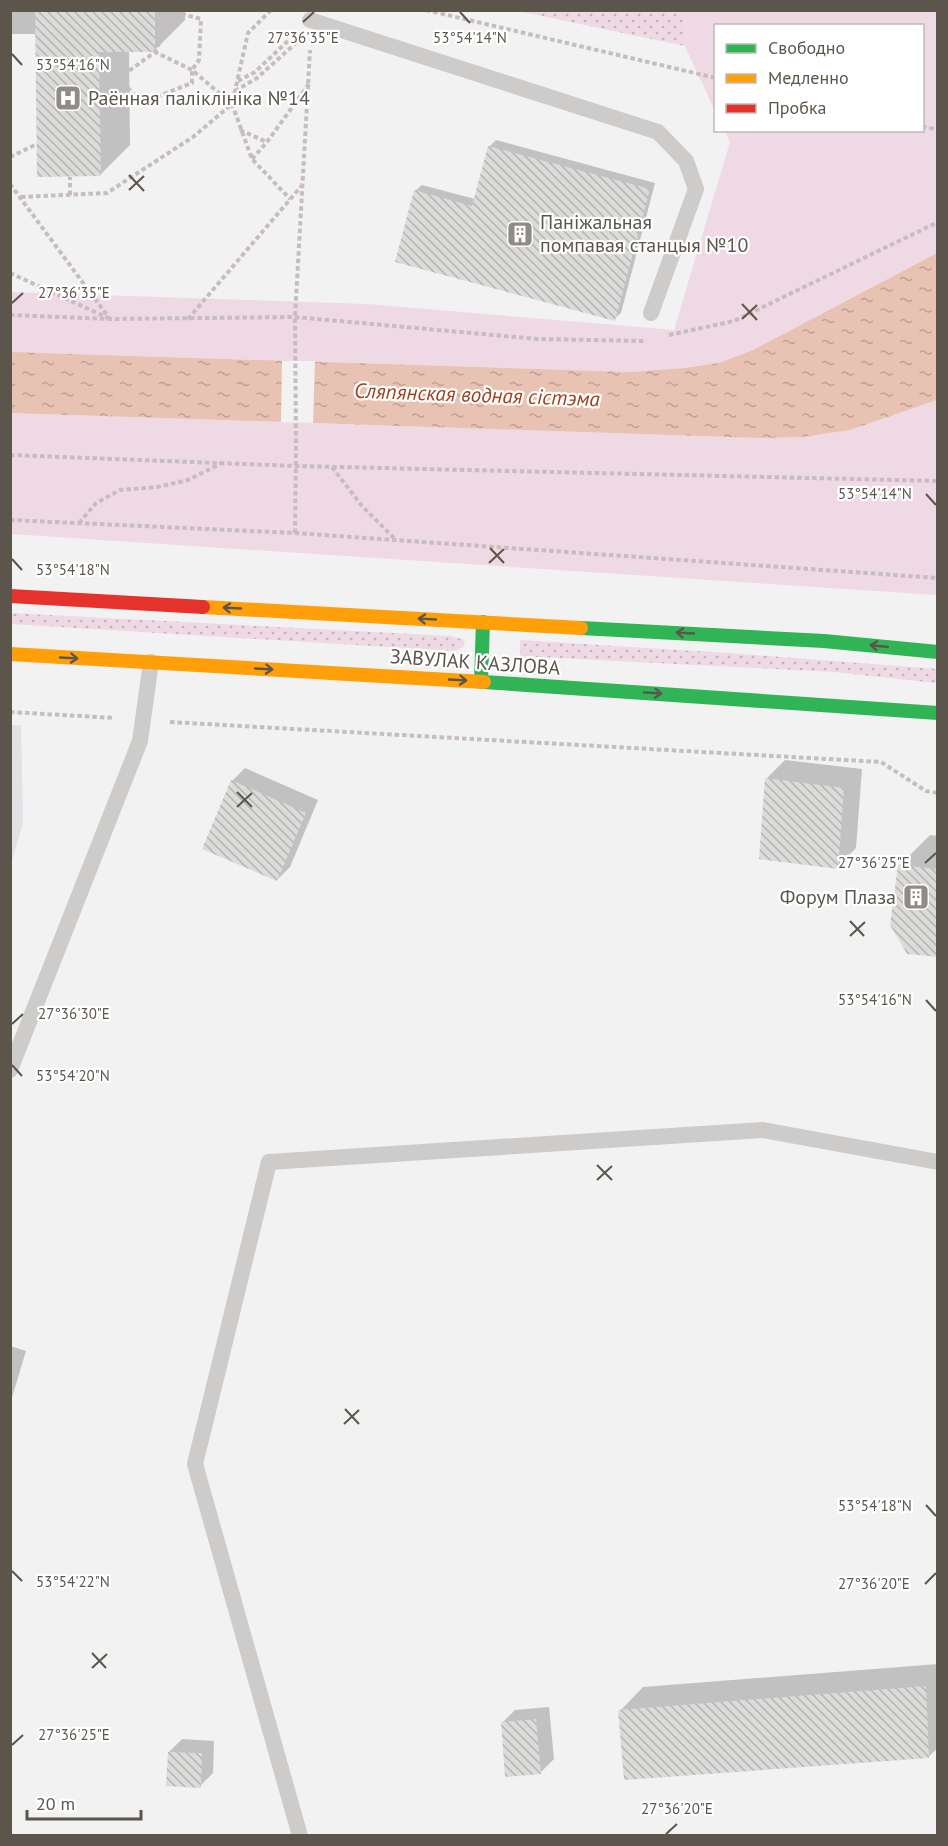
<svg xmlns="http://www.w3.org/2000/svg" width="948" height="1846" viewBox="0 0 948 1846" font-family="'PT Sans',sans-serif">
	<defs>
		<pattern id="grass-dots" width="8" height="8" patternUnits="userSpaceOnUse" patternTransform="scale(1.5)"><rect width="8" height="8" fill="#eed9e5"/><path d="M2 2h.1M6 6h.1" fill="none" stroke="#c4b3bc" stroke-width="1.8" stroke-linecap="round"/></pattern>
		<pattern id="water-ripples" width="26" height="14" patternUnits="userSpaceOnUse" patternTransform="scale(1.5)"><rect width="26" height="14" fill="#e8c2b3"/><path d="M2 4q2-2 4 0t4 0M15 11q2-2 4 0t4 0" fill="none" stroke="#bfa094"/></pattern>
		<pattern id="building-back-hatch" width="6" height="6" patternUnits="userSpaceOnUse" patternTransform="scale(1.5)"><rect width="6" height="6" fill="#dbdbda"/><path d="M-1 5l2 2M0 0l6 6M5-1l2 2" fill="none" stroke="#b5b4b3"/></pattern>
	</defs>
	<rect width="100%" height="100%" fill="#f2f2f2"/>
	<path fill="#e1e1e6" d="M11,725H21L23,823L11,864Z"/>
	<path fill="url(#grass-dots)" d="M518,11H686L685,46Z
		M10,613L450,636L465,640L463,647L455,651L11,624Z
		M520,640L728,653L937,669V683L834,672L520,656Z"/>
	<path fill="#eed9e5" d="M686,11H937V253L753,350L719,363L683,368L630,372L11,352V292L367,304L674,330L730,142L725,131L922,130V26H716L715,111L685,46Z
		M937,400V595L11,534L10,413L759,438L804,437L850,430Z"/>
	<path fill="url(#water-ripples)" d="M937,253V400L850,430L804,437L759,438L11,413V352L630,372L683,368L719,363L753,350Z"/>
	<path fill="#f2f2f2" d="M282,361H315L313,423L281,422Z"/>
	<path fill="#0003" d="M10,10H185V20L155,50H129L130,145L100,175L37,34H10Z
		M496,140L655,183L621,313L614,319L415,191L422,185L475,199L489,147Z
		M785,760L862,769L856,848L837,867L766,779Z
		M245,768L318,800L290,867L277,880L232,781Z
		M930,835L938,836V956L900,865Z
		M10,1346L26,1351L10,1404Z
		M938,1664V1748L928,1757L620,1711L643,1687Z
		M549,1707L554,1759L541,1772L502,1723L515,1710Z
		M182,1739L214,1741L213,1773L200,1786L169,1752Z"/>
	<path fill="url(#building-back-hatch)" d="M35,10H155V52H99L101,176L37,177Z
		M488,146L650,189L615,321L395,262L414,190L472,206Z
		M765,778L844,788L838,869L759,859Z
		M231,780L306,813L277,881L202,849Z
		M898,865L938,869V957L907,954L890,925Z
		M926,1686L929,1758L624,1780L618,1710Z
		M536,1719L541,1774L505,1777L501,1722Z
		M168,1752L202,1753L201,1788L166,1786Z"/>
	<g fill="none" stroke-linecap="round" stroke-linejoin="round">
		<path stroke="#c7bdc0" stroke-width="4" stroke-dasharray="4.5 3" stroke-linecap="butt" d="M271,10L248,33L232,104L252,159L290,199
			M426,10L716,78
			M174,12L201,19L199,60L192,70V83L141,103L119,78L155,52Z
			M238,81L255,72L290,39
			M235,91L257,78L297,42
			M922,126L938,130
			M240,130L267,142
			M10,157L37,144
			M252,159L267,142L309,84
			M10,184L109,318
			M70,195V177
			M21,197L107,193L193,137L232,104L192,70L155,52
			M10,273L108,318
			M10,315L109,319L295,317L537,339L644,341
			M188,319L304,183
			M669,335L734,321L938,222
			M10,455L296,466L938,481
			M332,467L362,506L396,540
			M10,520L295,533L938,578
			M79,523L96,503L120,490L157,487L188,480L222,463
			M295,533L296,446L295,317L310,50
			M10,712L115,718
			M170,722L881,762L926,791L938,793"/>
		<path stroke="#ceccca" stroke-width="16" d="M310,20L658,132L686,161L696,189L651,313
			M10,1070L140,741L151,662
			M300,1836L195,1464L269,1162L763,1130L938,1162"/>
		<path stroke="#30b455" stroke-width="14" d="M581,628L824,641L938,652
			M481,682L483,622
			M484,682L938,713"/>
		<path stroke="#ff9f0a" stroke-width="14" d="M203,607L581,628
			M10,654L484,682"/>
		<path stroke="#e5322d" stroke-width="14" d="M10,596L203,607"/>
	</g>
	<defs><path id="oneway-shaft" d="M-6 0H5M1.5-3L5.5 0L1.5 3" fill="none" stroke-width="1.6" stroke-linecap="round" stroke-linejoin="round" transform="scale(1.5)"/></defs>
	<g stroke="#5c554b">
		<use href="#oneway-shaft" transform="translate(232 608) rotate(-177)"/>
		<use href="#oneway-shaft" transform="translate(427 619) rotate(-177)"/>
		<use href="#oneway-shaft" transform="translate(685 633) rotate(-177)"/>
		<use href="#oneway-shaft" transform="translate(879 646) rotate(-174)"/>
		<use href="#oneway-shaft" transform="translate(69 658) rotate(3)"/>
		<use href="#oneway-shaft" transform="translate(264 669) rotate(3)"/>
		<use href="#oneway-shaft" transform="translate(458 680) rotate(3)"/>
		<use href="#oneway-shaft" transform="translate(653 693) rotate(4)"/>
	</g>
	<path fill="none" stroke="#5c554b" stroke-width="2" d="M460,12L470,23M303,22L314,12M12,54L22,65M129,175L144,191M129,190L144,176M12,303L23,293M742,304L757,320M742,319L757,305M926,494L936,505M490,548L504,563M12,559L22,570M489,563L504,549M237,792L252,807M237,807L252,793M925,863L936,853M850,921L864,936M850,936L865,922M926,1000L936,1011M12,1024L23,1014M12,1065L22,1076M597,1165L612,1180M597,1180L612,1166M345,1409L359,1424M344,1424L359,1410M926,1505L936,1516M12,1571L22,1581M925,1584L936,1573M92,1653L106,1668M92,1668L107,1654M12,1745L23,1735M666,1834L677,1824"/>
	<defs>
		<symbol id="hospital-square" viewBox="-11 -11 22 22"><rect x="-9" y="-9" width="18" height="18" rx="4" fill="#908c85" stroke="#fff"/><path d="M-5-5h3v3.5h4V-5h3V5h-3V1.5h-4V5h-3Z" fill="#fff"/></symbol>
		<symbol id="building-square" viewBox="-11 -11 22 22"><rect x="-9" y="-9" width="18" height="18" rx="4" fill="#908c85" stroke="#fff"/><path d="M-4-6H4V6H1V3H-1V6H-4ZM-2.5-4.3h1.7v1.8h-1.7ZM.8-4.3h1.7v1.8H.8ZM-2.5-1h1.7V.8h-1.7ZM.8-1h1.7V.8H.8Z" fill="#fff"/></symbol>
	</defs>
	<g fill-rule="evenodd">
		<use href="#hospital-square" x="53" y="83" width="30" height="30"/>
		<use href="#building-square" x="505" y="219" width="30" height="30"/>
		<use href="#building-square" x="901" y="882" width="30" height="30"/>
	</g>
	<g text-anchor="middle" stroke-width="4.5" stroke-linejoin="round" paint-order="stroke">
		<g font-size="20" fill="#5c554b" stroke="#fff" text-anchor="start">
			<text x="88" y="105">Раённая паліклініка №14</text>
			<text x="540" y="229">Паніжальная<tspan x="540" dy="23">помпавая станцыя №10</tspan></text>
			<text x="896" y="904" text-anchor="end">Форум Плаза</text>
		</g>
		<g font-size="20" fill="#5c554b" stroke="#fff">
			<text transform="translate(475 662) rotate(4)" y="7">ЗАВУЛАК КАЗЛОВА</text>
		</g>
		<g font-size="21" font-style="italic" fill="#9d421d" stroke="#fff">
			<text transform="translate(477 395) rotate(2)" y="7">Сляпянская водная сістэма</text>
		</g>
	</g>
	<g font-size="15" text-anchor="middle" fill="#5c554b" stroke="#fff" stroke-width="4.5" stroke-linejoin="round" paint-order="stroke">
		<text x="303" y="43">27°36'35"E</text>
		<text x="470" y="43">53°54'14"N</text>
		<text x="73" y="70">53°54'16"N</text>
		<text x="74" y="298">27°36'35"E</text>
		<text x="875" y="499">53°54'14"N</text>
		<text x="73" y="575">53°54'18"N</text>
		<text x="874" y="868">27°36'25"E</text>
		<text x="875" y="1005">53°54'16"N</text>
		<text x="74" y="1019">27°36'30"E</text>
		<text x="73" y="1081">53°54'20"N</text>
		<text x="875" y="1511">53°54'18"N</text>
		<text x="73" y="1587">53°54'22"N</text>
		<text x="874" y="1589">27°36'20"E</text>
		<text x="74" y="1740">27°36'25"E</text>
		<text x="677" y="1814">27°36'20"E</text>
	</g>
	<rect width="948" height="1846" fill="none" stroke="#5c554b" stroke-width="24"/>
	<rect x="714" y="24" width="210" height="108" fill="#ffffff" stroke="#bebbb7" stroke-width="1.5"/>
	<rect x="726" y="44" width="30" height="9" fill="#30b455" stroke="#bebbb7" stroke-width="1.5"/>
	<text x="768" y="54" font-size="18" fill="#5c554b">Свободно</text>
	<rect x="726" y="74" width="30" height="9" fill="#ff9f0a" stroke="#bebbb7" stroke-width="1.5"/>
	<text x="768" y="84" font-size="18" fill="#5c554b">Медленно</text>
	<rect x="726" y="104" width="30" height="9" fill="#e5322d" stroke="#bebbb7" stroke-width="1.5"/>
	<text x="768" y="114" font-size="18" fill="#5c554b">Пробка</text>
	<path d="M27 1810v9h114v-9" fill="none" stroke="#5c554b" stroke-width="3"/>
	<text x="36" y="1810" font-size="18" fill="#5c554b" stroke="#ffffff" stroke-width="4.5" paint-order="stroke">20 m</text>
</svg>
